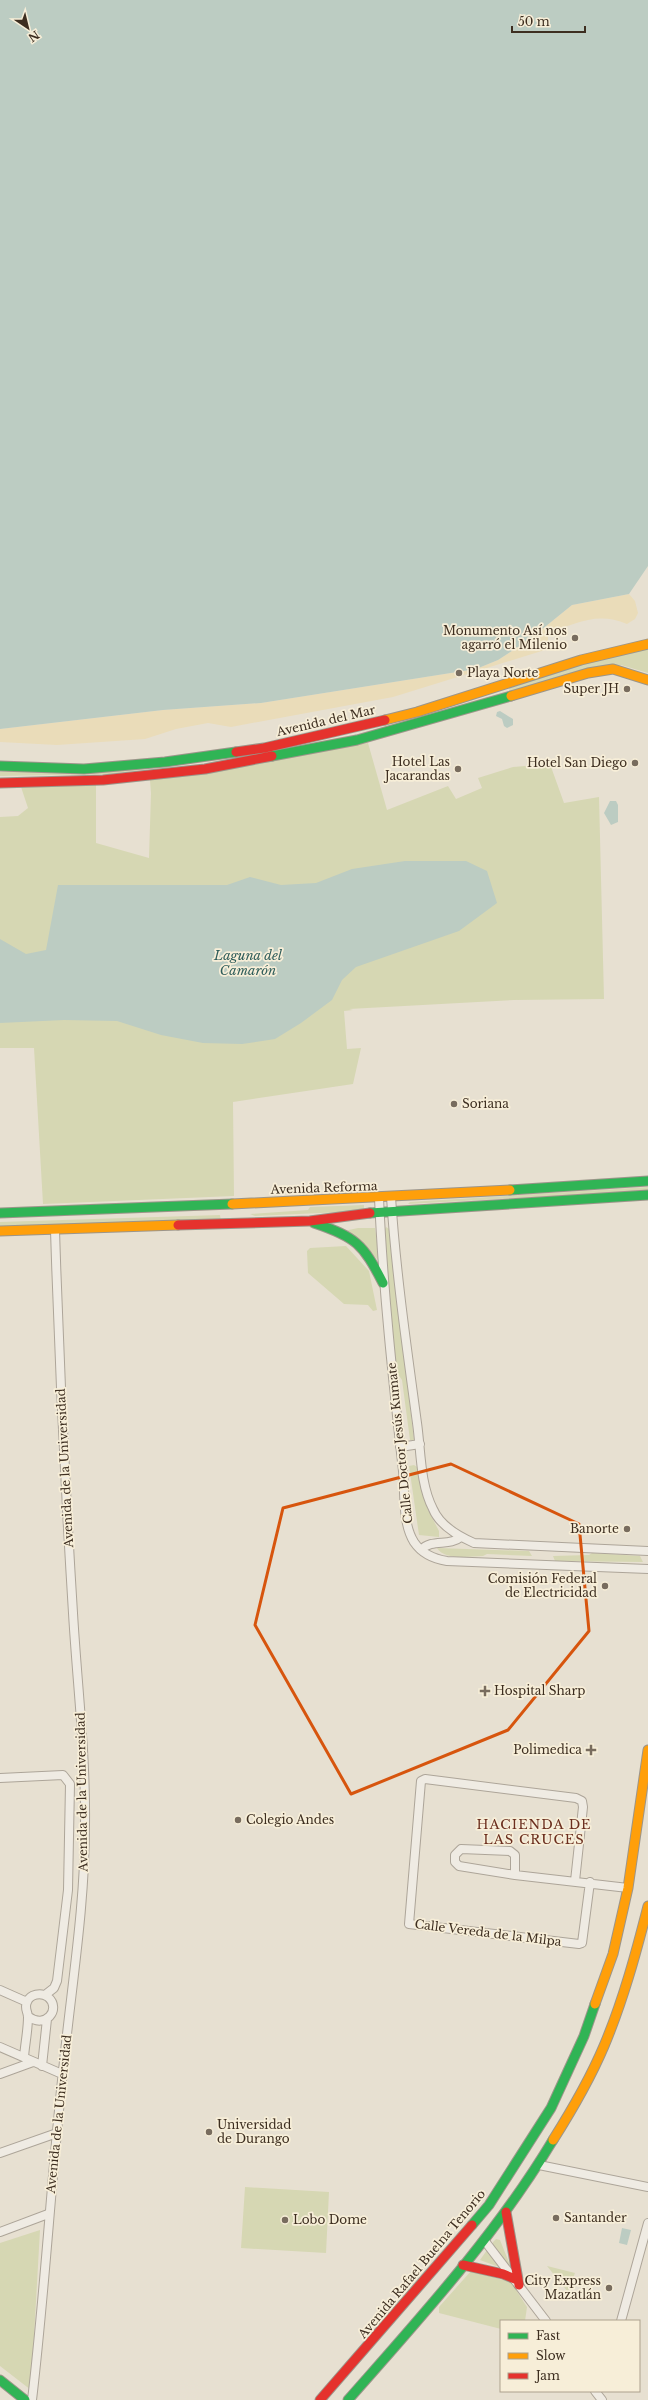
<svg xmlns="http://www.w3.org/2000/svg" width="648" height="2400" viewBox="0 0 648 2400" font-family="'Libre Baskerville',serif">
	<rect width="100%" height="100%" fill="#e7e0d1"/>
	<path fill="#d6d7b3" d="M648,647V673L621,665L515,691L508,689L569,667Z
		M368,743L387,810L448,786L456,799L482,788L478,778L513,767L550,764L564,803L599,797L604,999L514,1000L349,1009L353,1010L344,1011L347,1049L361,1048L353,1084L233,1102L234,1196L43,1204L34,1048H0V817L18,816L28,808L21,787L96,785V843L149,858L151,793L150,780Z
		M192,763L109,774L0,776V772Z
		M648,1187V1191L408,1204L410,1202Z
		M364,1205V1211L255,1216L250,1214L308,1210L310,1207Z
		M220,1215L221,1221L0,1228V1222Z
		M386,1227L389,1229L414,1440H410L402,1380L395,1370L384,1231Z
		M358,1228H375L380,1262L358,1240L344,1231Z
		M346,1246L369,1271L377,1310L373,1311L368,1305L344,1304L308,1273L307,1251L310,1248Z
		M414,1465L420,1469L428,1510L439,1531V1537L419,1535L409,1466Z
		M437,1548L529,1551L532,1556L487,1554L483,1556C470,1556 445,1561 437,1548Z
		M592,1553L640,1556L643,1562L555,1561L553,1556L589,1555Z
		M245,2187L329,2192L326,2253L241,2248Z
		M40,2230L31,2390L0,2366V2243Z
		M496,2239L500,2240L510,2265L507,2266L493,2247V2242Z
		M487,2250L499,2267L480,2260Z
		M547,2266L575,2273L568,2292Z
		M471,2271L511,2282L527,2307L525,2321H501V2329L439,2313V2307Z"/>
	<path fill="#eadcb9" d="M629,594L635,601L638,613L635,619L627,624C597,611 575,624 548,633V649L393,697L231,727L208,723L176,729L145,739L57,745L0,742V729L163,710L261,703L476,669L498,660L530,639L572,605Z"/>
	<path fill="#bcccc2" d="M0,0H648V566L629,594L572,605L530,639L498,660L476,669L261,703L163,710L0,729Z
		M500,711L513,719V725L507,728L504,726L502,719L496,716L497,712Z
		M610,801H616L618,805V822L611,825L604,813Z
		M405,861H466L487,871L497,903L459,931L356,967L342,980L332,1000L301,1023L275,1039L242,1044L203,1043L161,1035L117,1021L64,1020L0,1023V939L26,954L46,950L58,885H227L250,877L281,885L316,883L352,869Z
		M622,2228L631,2230L627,2245L619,2243Z"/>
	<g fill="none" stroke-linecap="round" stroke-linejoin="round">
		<defs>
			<path id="street" d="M391,1197C396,1273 407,1349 417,1423C421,1451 420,1484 433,1509C440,1526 458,1536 474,1543L648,1551
				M379,1198C383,1289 393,1380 403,1471C405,1493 402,1523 414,1542C422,1554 434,1559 447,1561L648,1569
				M400,1447L420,1444
				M421,1550C432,1538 449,1547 461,1537
				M0,1778L63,1775L70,1784L68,1890L57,1981L54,1988L45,1995
				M515,1875V1855L510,1851L461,1849L455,1855V1862L459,1866L515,1875L628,1888
				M575,1881L583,1807L582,1801L576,1798L425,1779L421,1781L409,1924L579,1944L582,1943L590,1882
				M0,1990L27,2002
				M0,2047L62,2074
				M24,2057C25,2044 28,2030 28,2017C28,2012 24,2008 27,2002C30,1994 41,1992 48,1997C62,2009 45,2030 28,2016
				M42,2066L47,2019
				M0,2074L33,2062
				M0,2153L57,2133
				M539,2165L648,2187
				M0,2232L48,2214
				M484,2240L546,2321
				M621,2321L648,2223
				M595,2391L602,2400
				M32,2400C45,2291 51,2181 63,2071C71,1989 85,1908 85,1825C86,1754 77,1683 73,1613C65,1485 59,1358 55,1230"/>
			<path id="fast" d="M272,756L357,740L511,696
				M0,766L84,769L165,762L236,752
				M510,1190L648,1181
				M0,1213L232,1204
				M370,1213L648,1195
				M314,1223C356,1237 363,1244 383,1283
				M472,2225L489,2205L551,2108L584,2036L595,2004
				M0,2380L25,2400
				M348,2400C421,2317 496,2235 553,2140"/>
			<path id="slow" d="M511,696L588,673L613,669L648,680
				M385,720L417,712L581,660L648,644
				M232,1204L510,1190
				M0,1231L178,1225
				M595,2004L613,1954L628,1888L648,1750
				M553,2140C572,2110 590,2079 604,2046C623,2001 636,1953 648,1906"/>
			<path id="jam" d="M236,752L264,748L385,720
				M0,783L103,780L205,769L272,756
				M178,1225L310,1221L370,1213
				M506,2212L519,2285
				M463,2265L503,2274L515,2279
				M320,2400L472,2225"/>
		</defs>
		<use href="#street" stroke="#ada599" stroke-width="10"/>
		<use href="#fast" stroke="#9c958a" stroke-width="11"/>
		<use href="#slow" stroke="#9c958a" stroke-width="11"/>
		<use href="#jam" stroke="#9c958a" stroke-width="11"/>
		<use href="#street" stroke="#efebe3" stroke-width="8"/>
		<use href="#fast" stroke="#30b455" stroke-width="9"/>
		<use href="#slow" stroke="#ff9f0a" stroke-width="9"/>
		<use href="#jam" stroke="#e5322d" stroke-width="9"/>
	</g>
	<path fill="none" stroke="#d7550e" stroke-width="3" stroke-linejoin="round" d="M451,1464L579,1524L589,1631L508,1730L351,1794L255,1625L283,1508Z"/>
	<g fill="#786c5e" stroke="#f7eed8" stroke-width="1.5">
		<circle cx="575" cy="638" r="4"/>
		<circle cx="459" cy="673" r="4"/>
		<circle cx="627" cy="689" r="4"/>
		<circle cx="635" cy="763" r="4"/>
		<circle cx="458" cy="769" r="4"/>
		<circle cx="454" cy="1104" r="4"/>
		<circle cx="627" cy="1529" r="4"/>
		<circle cx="605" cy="1586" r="4"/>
		<path d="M483 1685h4v4h4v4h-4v4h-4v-4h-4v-4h4z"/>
		<path d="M589 1744h4v4h4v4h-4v4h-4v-4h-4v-4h4z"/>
		<circle cx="238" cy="1820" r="4"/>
		<circle cx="209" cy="2132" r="4"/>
		<circle cx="556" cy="2218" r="4"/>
		<circle cx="285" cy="2220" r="4"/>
		<circle cx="609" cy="2288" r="4"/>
	</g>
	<g text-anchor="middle" stroke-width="3.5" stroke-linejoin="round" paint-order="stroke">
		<g font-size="12" fill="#3d2e20" stroke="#f7eed8" text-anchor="end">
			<text x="567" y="635">Monumento Así nos<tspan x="567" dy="14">agarró el Milenio</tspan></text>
			<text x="467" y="677" text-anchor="start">Playa Norte</text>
			<text x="619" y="693">Super JH</text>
			<text x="450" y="766">Hotel Las<tspan x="450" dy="14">Jacarandas</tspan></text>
			<text x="627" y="767">Hotel San Diego</text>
			<text x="462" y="1108" text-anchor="start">Soriana</text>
			<text x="619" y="1533">Banorte</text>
			<text x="597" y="1583">Comisión Federal<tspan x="597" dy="14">de Electricidad</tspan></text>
			<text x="494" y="1695" text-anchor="start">Hospital Sharp</text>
			<text x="582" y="1754">Polimedica</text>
			<text x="246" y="1824" text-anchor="start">Colegio Andes</text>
			<text x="217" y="2129" text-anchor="start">Universidad<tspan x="217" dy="14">de Durango</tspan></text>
			<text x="564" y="2222" text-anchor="start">Santander</text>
			<text x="293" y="2224" text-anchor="start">Lobo Dome</text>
			<text x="601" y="2285">City Express<tspan x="601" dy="14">Mazatlán</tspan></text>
		</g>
		<g font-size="12" fill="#3d2e20" stroke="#f7eed8">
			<text transform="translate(326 721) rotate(-13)" y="4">Avenida del Mar</text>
			<text transform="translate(324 1188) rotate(-2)" y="4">Avenida Reforma</text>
			<text transform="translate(400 1443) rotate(-96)" y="4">Calle Doctor Jesús Kumate</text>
			<text transform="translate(65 1468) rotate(-93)" y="4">Avenida de la Universidad</text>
			<text transform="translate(82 1792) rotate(-91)" y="4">Avenida de la Universidad</text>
			<text transform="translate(488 1933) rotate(7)" y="4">Calle Vereda de la Milpa</text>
			<text transform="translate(59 2114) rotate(-84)" y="4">Avenida de la Universidad</text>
			<text transform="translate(422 2264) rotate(-50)" y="4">Avenida Rafael Buelna Tenorio</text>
		</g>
		<g font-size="13" font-style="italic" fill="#2f5d5a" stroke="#f7eed8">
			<text x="248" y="960">Laguna del<tspan x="248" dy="15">Camarón</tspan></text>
		</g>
		<g font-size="13" letter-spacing="1" fill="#6b2e1e" stroke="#f7eed8">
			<text x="534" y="1829">HACIENDA DE<tspan x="534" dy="15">LAS CRUCES</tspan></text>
		</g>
	</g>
	<rect x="500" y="2320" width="140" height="72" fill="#f7eed8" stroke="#ada18e"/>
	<rect x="508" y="2333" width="20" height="6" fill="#30b455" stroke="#ada18e"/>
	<text x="536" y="2340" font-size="12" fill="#3d2e20">Fast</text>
	<rect x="508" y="2353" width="20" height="6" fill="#ff9f0a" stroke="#ada18e"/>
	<text x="536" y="2360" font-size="12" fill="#3d2e20">Slow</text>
	<rect x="508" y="2373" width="20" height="6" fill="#e5322d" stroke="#ada18e"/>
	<text x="536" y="2380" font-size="12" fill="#3d2e20">Jam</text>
	<g transform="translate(28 28) rotate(145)" stroke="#f7eed8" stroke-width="3" paint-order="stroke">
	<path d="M0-3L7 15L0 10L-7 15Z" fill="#3d2e20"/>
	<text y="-6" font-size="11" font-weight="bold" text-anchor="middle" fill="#3d2e20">N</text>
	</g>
	<path d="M512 26v6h73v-6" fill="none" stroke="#3d2e20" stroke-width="2"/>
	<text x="518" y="26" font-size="12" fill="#3d2e20" stroke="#f7eed8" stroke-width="3" paint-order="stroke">50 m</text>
</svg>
